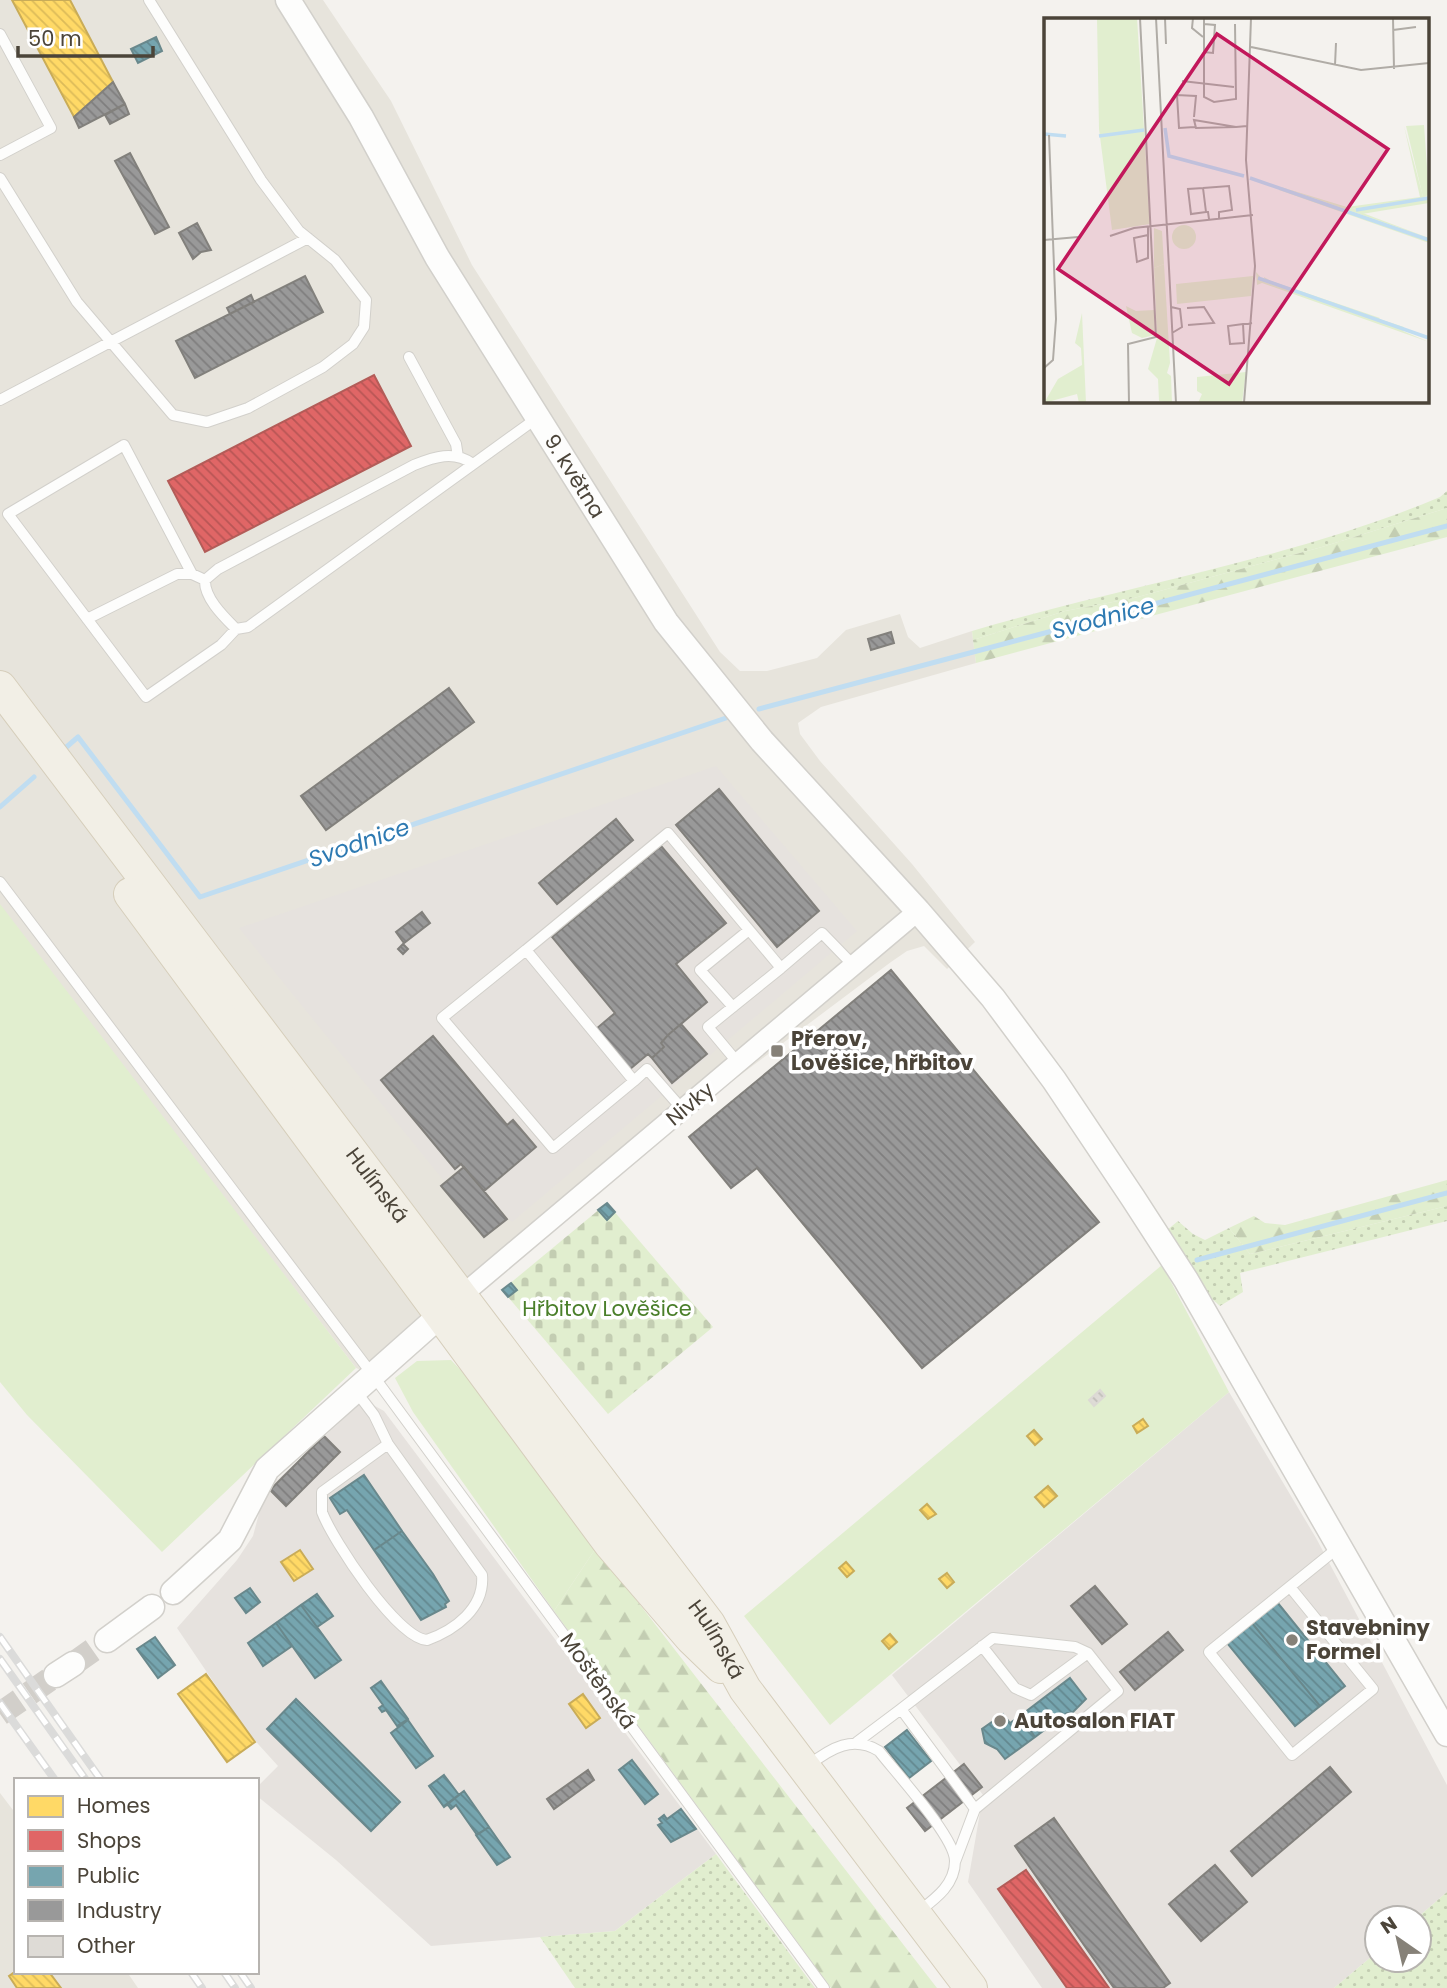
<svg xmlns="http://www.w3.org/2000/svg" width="1447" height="1988" viewBox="0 0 1447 1988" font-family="Poppins,sans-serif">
	<defs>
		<pattern id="grass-dots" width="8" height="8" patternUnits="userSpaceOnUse" patternTransform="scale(1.75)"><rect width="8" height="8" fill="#e1eecf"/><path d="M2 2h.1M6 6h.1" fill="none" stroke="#c3cdb2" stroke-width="1.8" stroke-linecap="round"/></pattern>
		<pattern id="forest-firs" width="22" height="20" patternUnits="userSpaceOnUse" patternTransform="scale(1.75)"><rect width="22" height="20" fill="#e1eecf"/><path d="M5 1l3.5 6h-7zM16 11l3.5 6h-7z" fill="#c3cdb2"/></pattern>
		<pattern id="cemetery-stones" width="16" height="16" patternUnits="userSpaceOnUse" patternTransform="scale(1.75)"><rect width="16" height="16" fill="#e1eecf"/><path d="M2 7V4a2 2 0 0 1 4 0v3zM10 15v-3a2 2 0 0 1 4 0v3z" fill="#c3cdb2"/></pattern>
		<pattern id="homes-back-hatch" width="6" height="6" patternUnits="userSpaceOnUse" patternTransform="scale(1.75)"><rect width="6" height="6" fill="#ffd966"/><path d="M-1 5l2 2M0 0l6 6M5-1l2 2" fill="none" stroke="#dcbb59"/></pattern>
		<pattern id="shops-back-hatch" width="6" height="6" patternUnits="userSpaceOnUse" patternTransform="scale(1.75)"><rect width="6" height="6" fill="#e06666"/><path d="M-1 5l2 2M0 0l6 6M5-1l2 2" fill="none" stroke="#b85655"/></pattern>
		<pattern id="public-back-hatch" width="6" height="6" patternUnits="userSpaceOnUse" patternTransform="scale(1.75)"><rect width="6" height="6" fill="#76a5af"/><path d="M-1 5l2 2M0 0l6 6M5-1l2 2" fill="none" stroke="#63888f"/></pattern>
		<pattern id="industry-back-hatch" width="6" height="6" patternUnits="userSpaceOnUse" patternTransform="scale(1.75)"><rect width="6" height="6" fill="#999"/><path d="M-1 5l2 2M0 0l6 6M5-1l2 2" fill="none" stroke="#7f7e7e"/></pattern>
		<pattern id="building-back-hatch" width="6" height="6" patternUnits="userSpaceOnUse" patternTransform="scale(1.75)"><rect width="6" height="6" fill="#dedbd6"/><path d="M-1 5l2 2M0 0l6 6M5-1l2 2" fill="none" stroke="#c0bdb8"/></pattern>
	</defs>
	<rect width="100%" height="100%" fill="#f4f2ee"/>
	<path fill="#e7e4dc" d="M0,0H323L391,101L472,265L720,652L740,671H767L817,658L846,630L900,614L908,637L920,648L972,631L976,663L821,707L798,723L800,734L820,761L912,864L975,942L947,969L924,946L907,951L891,962L595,1184L372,1374L356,1368L0,907Z
		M0,1793L16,1814V1972H127L138,1988H0Z"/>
	<path fill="#e6e2de" d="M716,766L857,931L512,1222L462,1166L444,1181L239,928Z
		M1229,1392L1316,1538L1447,1785V1892L1417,1918H1377V1952L1334,1988H1042L968,1882L983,1795L892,1675Z
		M364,1400L384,1411L716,1854L615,1931L431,1946L336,1860L257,1796V1787L278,1766L248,1733L177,1628L237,1560L253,1536L265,1491Z"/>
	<path fill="url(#grass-dots)" d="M1447,491V508L1322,547L1134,598L1065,611L973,640L972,631C1128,585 1290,560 1440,497Z
		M1447,1206V1221L1240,1273L1243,1292L1220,1306L1203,1291L1166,1231L1178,1221L1193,1234L1205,1240L1229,1228L1250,1254Z
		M716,1854L815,1988H575L540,1937L615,1931Z
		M1447,1892V1988H1334L1377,1952V1960H1419L1417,1918Z"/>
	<path fill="url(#forest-firs)" d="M1447,508V537L976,663L973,640L1065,611L1134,598L1322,547Z
		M1447,1180V1206L1250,1254L1229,1228L1254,1216L1265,1223L1285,1225Z
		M596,1548L937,1988H831L554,1611Z"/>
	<path fill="url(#cemetery-stones)" d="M607,1203L713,1327L608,1414L502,1290Z"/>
	<path fill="#e1eecf" d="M0,904L356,1368L162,1552L27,1415L0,1382Z
		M1162,1265L1229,1392L830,1725L744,1616Z
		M451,1360L473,1383L596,1548L554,1611L413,1412L395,1378L417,1361Z"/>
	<path fill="url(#homes-back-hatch)" stroke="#c9ac58" stroke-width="2" d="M12,0H70L113,82L74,117Z
		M1143,1419L1148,1426L1137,1433L1133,1426Z
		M1034,1430L1042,1439L1035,1445L1027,1436Z
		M1048,1486L1057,1496L1044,1507L1035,1497Z
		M927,1504L936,1514L928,1519L920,1510Z
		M300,1550L313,1569L294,1581L281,1562Z
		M846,1562L854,1571L847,1577L839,1568Z
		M947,1573L954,1582L947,1588L939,1579Z
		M890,1634L897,1642L889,1649L882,1641Z
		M206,1674L255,1742L227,1762L178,1694Z
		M583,1694L600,1718L586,1728L569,1704Z
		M16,1971L49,1972L61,1988H17L9,1976Z"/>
	<path fill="url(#shops-back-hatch)" stroke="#b35c58" stroke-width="2" d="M374,375L411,446L205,552L168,481Z
		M1026,1870L1109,1988H1067L998,1889Z"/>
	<path fill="url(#public-back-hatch)" stroke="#69888c" stroke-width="2" d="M156,37L162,51L138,63L131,49Z
		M607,1203L615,1212L607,1220L598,1210Z
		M511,1283L517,1290L508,1297L502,1290Z
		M364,1475L402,1531L374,1550L347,1510L340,1514L330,1498Z
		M402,1531L433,1574L449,1601L445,1604L446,1607L421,1620L374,1550Z
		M250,1588L260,1602L246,1613L235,1598Z
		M317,1594L333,1616L317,1627L301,1605Z
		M1277,1602L1345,1686L1320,1706L1252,1623Z
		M301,1605L341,1660L315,1678L276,1623Z
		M276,1623L292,1646L263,1666L248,1643Z
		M1252,1623L1320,1706L1295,1726L1227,1643Z
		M155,1637L175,1665L158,1678L137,1649Z
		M1070,1678L1086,1699L1072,1713H1067L1035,1737L1020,1716Z
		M381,1681L408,1719L397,1726L386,1710L382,1712L379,1708L383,1705L371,1688Z
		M296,1699L400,1802L371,1831L267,1729Z
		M1003,1714L1010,1723L1020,1716L1035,1737L1005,1759L997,1749L985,1743L982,1729Z
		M408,1720L433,1756L416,1768L391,1733Z
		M907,1730L931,1761L909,1778L885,1747Z
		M632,1760L658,1794L645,1804L619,1770Z
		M444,1775L459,1795L444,1807L429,1786Z
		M464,1791L489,1827L477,1835L456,1805L451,1809L448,1805L444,1806Z
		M681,1809L696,1829L671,1842L658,1825L662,1823L659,1819L664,1815L667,1819Z
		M489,1827L510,1857L497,1865L476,1835Z"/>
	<path fill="url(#industry-back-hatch)" stroke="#82807c" stroke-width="2" d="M113,82L125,104L79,128L74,117Z
		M125,104L129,114L110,124L105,115Z
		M130,153L169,227L155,234L115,161Z
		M197,223L211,250L201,252L193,259L179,233Z
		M305,276L323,312L195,378L176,341Z
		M251,295L254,302L230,314L227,308Z
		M891,632L894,643L871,650L868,639Z
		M449,688L474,722L326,830L301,796Z
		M719,789L819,911L777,947L676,825Z
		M616,819L633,840L557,904L539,883Z
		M661,846L726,923L676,964L707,1002L668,1035L661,1043L664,1047L652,1058L648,1054L630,1069L596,1029L615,1013L552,937Z
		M422,912L430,923L404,943L396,932Z
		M403,944L408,949L403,954L398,949Z
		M891,970L1099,1222L922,1368L757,1168L731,1188L689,1137Z
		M681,1024L707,1054L672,1083L652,1058L664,1047L661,1043L668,1035Z
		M433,1036L507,1125L513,1120L536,1147L484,1191L461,1164L455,1169L381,1080Z
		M464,1167L507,1219L484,1237L441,1186Z
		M324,1436L340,1452L286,1506L270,1490Z
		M1095,1586L1127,1624L1102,1644L1071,1606Z
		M1168,1632L1183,1650L1135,1690L1120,1672Z
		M964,1764L982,1787L925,1831L907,1808Z
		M1330,1767L1351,1792L1252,1876L1231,1851Z
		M588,1770L594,1780L554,1809L547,1799Z
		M1054,1818L1170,1983L1163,1988H1114L1015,1846Z
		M1215,1865L1247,1902L1201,1941L1169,1904Z"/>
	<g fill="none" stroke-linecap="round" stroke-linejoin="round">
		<path stroke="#c0ddf1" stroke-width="5" d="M759,709L1447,526
			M63,750L78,737L200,897L726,718
			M0,807L34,777
			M1197,1260L1447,1193"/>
	</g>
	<path fill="url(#building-back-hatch)" stroke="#dcd9d4" stroke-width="2" d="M1100,1390L1105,1396L1094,1406L1089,1400Z"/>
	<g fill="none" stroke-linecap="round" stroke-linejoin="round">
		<path stroke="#d2cfca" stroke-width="24" stroke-dasharray="24 12" stroke-linecap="butt" d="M73,1664L107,1640
			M0,1714L56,1675"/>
		<defs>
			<path id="service" d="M0,34L51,128L0,155
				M0,178L77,302L173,415L207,422L248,408L323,367L353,344L364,327L366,300L335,260L299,231L261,180L149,0
				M409,357L456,444L458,457
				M0,400L308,238
				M473,464C454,450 434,457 414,465L218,569L205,580C204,598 224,617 236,629L248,627L537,418
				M192,574L124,445L8,514L146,697L221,645L236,629
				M87,619L177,574H192L205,580
				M0,882L372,1374L824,1988
				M526,950L668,833L781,968L708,1027L738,1063
				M781,968L822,933L854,966
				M733,1007L700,970L749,930
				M634,1081L526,950L442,1018L553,1148L634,1081L647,1069L683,1110
				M355,1390L374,1415L388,1444L482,1575C485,1608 455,1630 427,1640C397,1638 333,1541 322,1512V1492L388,1444
				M1290,1587L1373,1689L1292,1755L1209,1652C1252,1617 1296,1582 1339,1547
				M982,1646L1015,1688L1031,1695L1088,1653
				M901,1709L993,1638L1075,1647L1088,1653L1118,1691L975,1809
				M857,1742L901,1709L975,1809L955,1862
				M809,1765C831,1748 853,1735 879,1751C896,1773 955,1837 955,1861C955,1885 935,1899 918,1912"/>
			<path id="minor" d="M461,1296L918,911"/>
			<g id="tertiary">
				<path id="s1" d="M288,0L361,117L437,257L666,622L762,741L918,911L993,998L1054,1080L1133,1198L1186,1280L1447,1734"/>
				<path d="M173,1592L230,1540L267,1469L453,1304"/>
				<path d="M107,1640L152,1607"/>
				<path d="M56,1675L73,1664"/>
			</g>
			<g id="primary">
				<path id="s2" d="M0,687L709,1624L745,1689L971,1988"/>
				<path d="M130,894L610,1544L691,1638L721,1667"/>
			</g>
		</defs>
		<use href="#service" stroke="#d2d0cb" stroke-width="12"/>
		<use href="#minor" stroke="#d2d0cb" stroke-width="22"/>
		<use href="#tertiary" stroke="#d2d0cb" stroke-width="27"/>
		<use href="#primary" stroke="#d6cebb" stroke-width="34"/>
		<use href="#service" stroke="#fdfdfc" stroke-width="10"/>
		<use href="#minor" stroke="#fdfdfc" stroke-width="19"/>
		<use href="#tertiary" stroke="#fdfdfc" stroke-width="24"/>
		<use href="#primary" stroke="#f2efe6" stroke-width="32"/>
		<defs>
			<path id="rail" d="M0,1637L101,1780
				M0,1659L86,1780
				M0,1703L55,1780
				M191,1972L202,1988
				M224,1972L235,1988
				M240,1972L251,1988"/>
		</defs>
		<use href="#rail" stroke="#dbdbda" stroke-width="8"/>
		<use href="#rail" stroke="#fff" stroke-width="5" stroke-dasharray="16" stroke-linecap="butt"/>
	</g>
	<g fill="#868178" stroke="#fff" stroke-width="2.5">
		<rect x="770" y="1044" width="14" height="14" rx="3.5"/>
		<circle cx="1292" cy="1640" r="7"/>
		<circle cx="1000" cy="1721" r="7"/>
	</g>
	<g text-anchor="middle" stroke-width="7" stroke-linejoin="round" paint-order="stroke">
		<g font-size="21" fill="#4b4439" stroke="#fff">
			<text dy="7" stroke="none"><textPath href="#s1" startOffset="556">9. května</textPath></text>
			<text transform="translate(690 1104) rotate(-40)" y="7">Nivky</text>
			<text dy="7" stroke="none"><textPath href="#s2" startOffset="625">Hulínská</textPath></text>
			<text dy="7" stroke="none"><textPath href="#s2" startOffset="1192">Hulínská</textPath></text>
			<text transform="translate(598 1681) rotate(54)" y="7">Moštěnská</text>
		</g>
		<g font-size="21" font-weight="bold" fill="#4b4439" stroke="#fff" text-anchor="start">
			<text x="791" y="1046">Přerov,<tspan x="791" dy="24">Lověšice, hřbitov</tspan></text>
			<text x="1306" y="1635">Stavebniny<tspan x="1306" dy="24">Formel</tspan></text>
			<text x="1014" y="1728">Autosalon FIAT</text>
		</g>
		<g font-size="21" fill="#4a7f2a" stroke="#fff">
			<text x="607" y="1316">Hřbitov Lověšice</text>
		</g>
		<g font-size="23" font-style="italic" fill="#2e7ab2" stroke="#fff">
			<text transform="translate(1103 618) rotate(-15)" y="8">Svodnice</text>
			<text transform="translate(359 843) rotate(-19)" y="8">Svodnice</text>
		</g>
	</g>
	<g transform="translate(1044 18)">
		<rect width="385" height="385" fill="#f4f2ee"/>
		<path d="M360,108L379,178L385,179L308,191L385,220L237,169L303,189L376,179ZM212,254L221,264L360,309L359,313L385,324L218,265L213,267ZM82,288L92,293L110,292L111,317L98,320L88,315ZM38,295L42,385H35L33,376L0,385L14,361L38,347L37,330L31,325ZM202,354L198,385H154L158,376L153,373V359Z" fill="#e1eecf"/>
		<path d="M237,169L385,220V225L235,172ZM385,179V185L348,191L318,196L307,191ZM120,246L126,345L123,355L127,358L128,385L115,383L114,361L104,351L113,320L110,250ZM220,259L227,263L336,300L333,303L270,282L221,264Z" fill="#e1eecf"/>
		<path d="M128 219a12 12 0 1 1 24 0a12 12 0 1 1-24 0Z" fill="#e1eecf"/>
		<path d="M53,0H93L106,206L68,212L55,111ZM380,107L385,177L379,179L362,108ZM110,210L118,213L120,246L110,250ZM209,258L207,278L133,286L132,266Z" fill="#e1eecf"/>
		<path fill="none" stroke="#c0ddf1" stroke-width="3.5" d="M121,110L125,138L200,158M0,116L22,118M55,118L100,112M206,160L385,222M312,192L385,180M214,260L385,320"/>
		<path fill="none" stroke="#b0aca6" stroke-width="2" d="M112,0L132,385M121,0L122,26M149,0L148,10L159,19M160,0V79L170,84L192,81L191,6M349,0L350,51M349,12L372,9M207,29L317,52L385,45M159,34L169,35L171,7L160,6M291,47L292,25M138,63L190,69M150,99L152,78L133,77L135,110L151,109M192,109L150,102L152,110L192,109L203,108M159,170L185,168L188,192L175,194V200M162,194L159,170L144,171L147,196L162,194H164L165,201M104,217L90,220L93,244L104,240V208M66,218L90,210L209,197M0,222L34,219M127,289L136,291L138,309L128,315M143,290L160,289L170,305L144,307M199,306L200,325L186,326L184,308L199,306H204L208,305M0,350L9,342L12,301L5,117M85,385L84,326L112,319L96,0M200,385L211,248L202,142L207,0"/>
		<path fill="#c2185b" fill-opacity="0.15" stroke="#c2185b" stroke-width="3.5" d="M173,16L344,131L185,366L14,251Z"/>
		<rect width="385" height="385" fill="none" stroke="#4b4439" stroke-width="3.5"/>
	</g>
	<rect x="14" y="1778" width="245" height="196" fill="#ffffff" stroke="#b7b4b0" stroke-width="2"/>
	<rect x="28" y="1796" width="35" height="21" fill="#ffd966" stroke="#b7b4b0" stroke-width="2"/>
	<text x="77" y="1813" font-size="21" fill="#4b4439">Homes</text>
	<rect x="28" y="1830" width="35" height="21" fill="#e06666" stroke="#b7b4b0" stroke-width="2"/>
	<text x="77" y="1848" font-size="21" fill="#4b4439">Shops</text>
	<rect x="28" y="1866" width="35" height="21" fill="#76a5af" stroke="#b7b4b0" stroke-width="2"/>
	<text x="77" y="1883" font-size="21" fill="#4b4439">Public</text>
	<rect x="28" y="1900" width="35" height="21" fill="#999999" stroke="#b7b4b0" stroke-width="2"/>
	<text x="77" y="1918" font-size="21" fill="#4b4439">Industry</text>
	<rect x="28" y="1936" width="35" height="21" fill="#dedbd6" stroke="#b7b4b0" stroke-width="2"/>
	<text x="77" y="1953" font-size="21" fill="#4b4439">Other</text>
	<g transform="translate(1398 1939) rotate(326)"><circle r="33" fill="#ffffff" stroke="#b7b4b0" stroke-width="2"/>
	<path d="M0-5L12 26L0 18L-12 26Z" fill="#868178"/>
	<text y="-10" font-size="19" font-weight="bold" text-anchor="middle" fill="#4b4439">N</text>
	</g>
	<path d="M18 46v10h135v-10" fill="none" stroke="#4b4439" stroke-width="3.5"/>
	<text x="28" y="46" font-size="21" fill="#4b4439" stroke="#ffffff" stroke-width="5" paint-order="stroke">50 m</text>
</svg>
